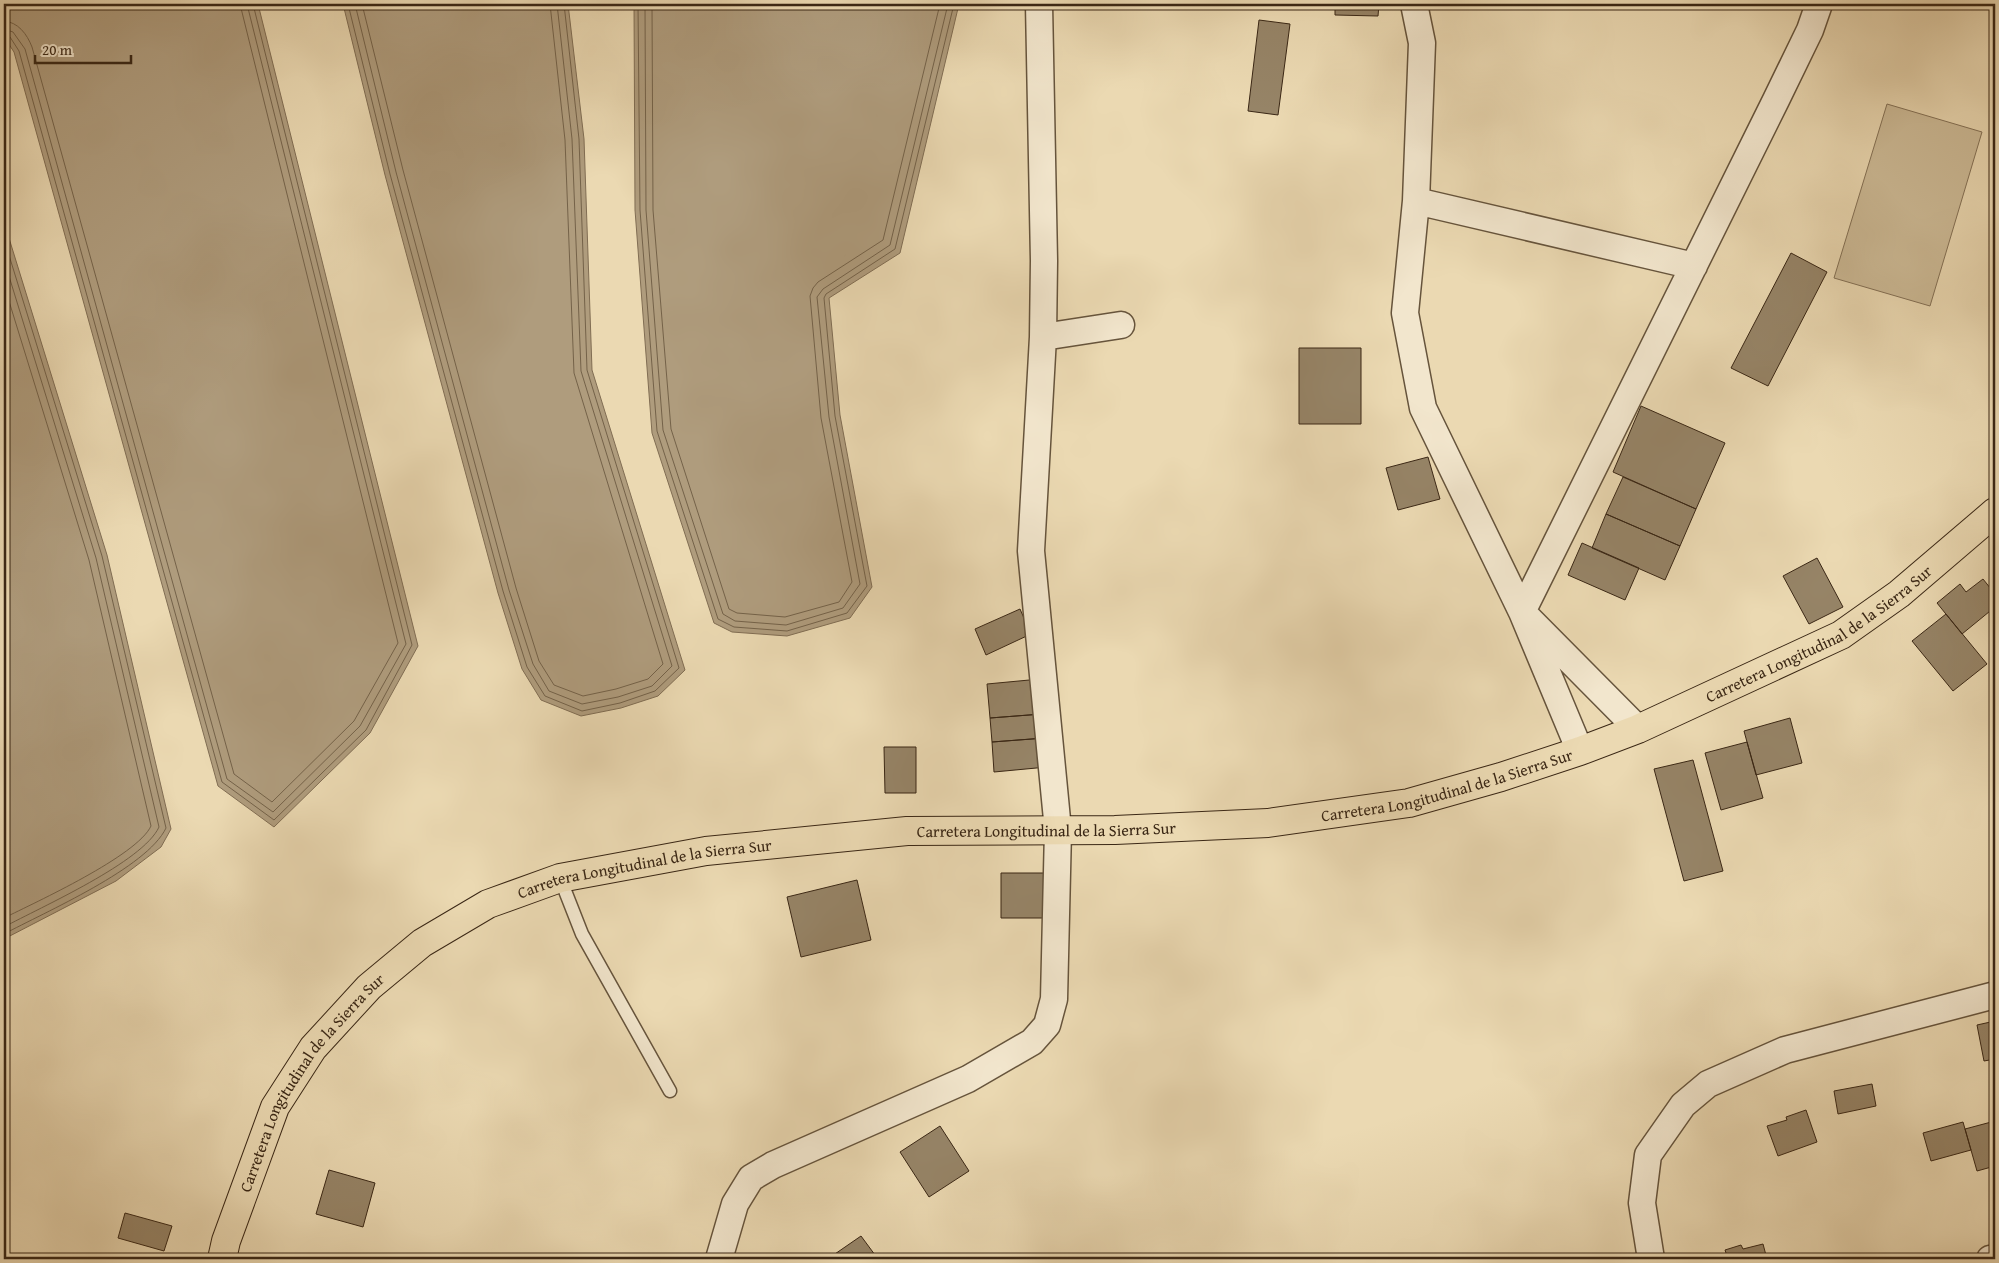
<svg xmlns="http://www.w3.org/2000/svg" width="1999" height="1263" viewBox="0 0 1999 1263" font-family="'Gentium Book Plus',serif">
	<rect width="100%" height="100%" fill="#ebd9b2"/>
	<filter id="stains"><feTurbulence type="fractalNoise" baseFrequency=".004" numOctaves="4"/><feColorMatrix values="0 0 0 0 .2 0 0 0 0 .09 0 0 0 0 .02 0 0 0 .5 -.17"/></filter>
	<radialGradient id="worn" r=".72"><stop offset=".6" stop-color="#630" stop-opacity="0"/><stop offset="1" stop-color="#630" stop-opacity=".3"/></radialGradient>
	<path fill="#cdbb97" stroke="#847156" d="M1887,104L1982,132L1930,306L1834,278Z"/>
	<path fill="#af9c7d" stroke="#806d53" d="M4,4H258L418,646L370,733L274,827L218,786L14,52L4,37Z
		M343,4H568L584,139L592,370L685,670L658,696L621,708L581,716L541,700L522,669L498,593L385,175Z
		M634,4H959L900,253L829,298L840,415L872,587L850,618L787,636L732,632L714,623L652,433L635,210Z
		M4,222L107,555L171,829L161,847L116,881L4,939Z"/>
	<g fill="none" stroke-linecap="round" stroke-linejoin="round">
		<path stroke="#746249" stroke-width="1" d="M348,4L390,174L503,591L527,667L545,696L582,711L620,703L655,691L679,668L587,370L579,139L564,4
			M355,4L396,172L509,590L533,664L549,691L582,704L618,697L652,686L672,666L581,371L572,139L557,4
			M362,4L403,170L516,588L539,661L554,685L583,696L616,689L648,679L663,664L574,373L565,140L550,4
			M638,4L640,210L657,431L718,619L734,627L787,631L847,613L867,586L835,416L824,298L826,294L895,249L954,4
			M645,4L646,210L663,430L723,614L735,621L786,625L843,608L860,584L829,417L817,297L823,289L890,245L948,4
			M652,4L653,210L671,429L729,609L737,613L785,617L839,602L852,582L821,418L810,296L813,288L818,282L883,240L940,4
			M4,21C18,22 27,34 32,47L234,774L272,802L354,721L398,643L240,4
			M4,29L13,32L25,49L227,779L273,812L360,726L406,644L247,4
			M4,35L10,37L19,51L222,782L274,820L366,730L412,645L253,4
			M4,239L102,556L166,828C147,868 45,912 4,934
			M4,260L96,558L159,827C143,862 41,907 4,927
			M4,285L89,560L151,826C137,856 36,902 4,918"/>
	</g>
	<path fill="#968467" stroke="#3a2715" d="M1335,4H1379L1378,16L1335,15Z
		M1259,20L1290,24L1278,115L1248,111Z
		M1995,62V79L1991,77Z
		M1791,253L1827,272L1768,386L1731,368Z
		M1299,348H1361V424H1299Z
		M1641,406L1725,443L1696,509L1613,472Z
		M1428,457L1440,499L1398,510L1386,468Z
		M1623,477L1696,509L1680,546L1606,514Z
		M1606,514L1680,546L1665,580L1592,548Z
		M1582,543L1639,568L1625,600L1568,575Z
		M1817,558L1843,607L1809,624L1783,576Z
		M1983,579L1995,594V607L1962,634L1937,603L1960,584L1966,592Z
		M1020,609L1031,634L986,655L975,629Z
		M1946,614L1987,664L1953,691L1912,641Z
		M1040,679L1042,714L990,718L987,684Z
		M1042,714L1045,738L992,742L990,718Z
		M1790,718L1802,763L1756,775L1744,731Z
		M1045,738L1047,767L994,772L992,742Z
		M1747,742L1763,798L1721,810L1705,753Z
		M884,747H916V793H885Z
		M1693,760L1723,871L1684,881L1654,769Z
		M1001,873H1046L1047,918H1001Z
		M857,880L871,940L801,957L787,897Z
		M1995,1021V1059L1984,1061L1977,1025Z
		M1872,1084L1876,1106L1838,1114L1834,1091Z
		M1806,1110L1817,1142L1778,1156L1767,1126L1787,1120L1786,1117Z
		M1995,1121V1166L1977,1171L1965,1129Z
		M1963,1122L1971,1150L1931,1161L1923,1133Z
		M940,1126L969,1171L929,1197L900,1152Z
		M329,1170L375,1183L363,1227L316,1214Z
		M125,1213L172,1226L164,1251L118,1238Z
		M861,1236L878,1259H834L832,1256Z
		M1763,1244L1767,1259H1728L1725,1250L1741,1245L1743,1249Z"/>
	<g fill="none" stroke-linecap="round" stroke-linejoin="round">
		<defs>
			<path id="service" d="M560,878L582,934L670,1091"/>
			<path id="minor" d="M1414,4L1422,43L1416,201L1405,313L1423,408L1522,612L1580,751
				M1416,201L1694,266
				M1043,337L1121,325
				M1638,729L1522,612L1776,100L1810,30L1819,4
				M719,1259L735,1204L751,1178L773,1165L968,1079L1032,1042L1047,1025L1054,999L1058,830L1031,551L1043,337L1044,261L1039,4
				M1651,1259L1642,1203L1648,1155L1683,1105L1708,1084L1785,1050L1995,995
				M1990,1259L1995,1258"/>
			<g id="trunk">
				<path id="s1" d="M222,1259L226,1241L275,1107L313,1048L369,987L422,943L488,904L560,878L706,851L907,831L1115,830L1268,823L1409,803L1501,777L1580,751L1638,729L1841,635L1899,594L1995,512"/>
			</g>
		</defs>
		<use href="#service" stroke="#66543c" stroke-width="15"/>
		<use href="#minor" stroke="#66543c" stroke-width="29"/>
		<use href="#trunk" stroke="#3a2715" stroke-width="30"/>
		<use href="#service" stroke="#f2e6cd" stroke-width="12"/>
		<use href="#minor" stroke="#f2e6cd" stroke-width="26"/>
		<use href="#trunk" stroke="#ebd9b2" stroke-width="28"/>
	</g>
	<g text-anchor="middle" stroke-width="4" stroke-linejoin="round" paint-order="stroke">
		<g font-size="16" fill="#3a2715" stroke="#f2e6cd">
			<text dy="6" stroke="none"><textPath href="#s1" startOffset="1836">Carretera Longitudinal de la Sierra Sur</textPath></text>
			<text dy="6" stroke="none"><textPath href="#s1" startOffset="1431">Carretera Longitudinal de la Sierra Sur</textPath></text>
			<text dy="6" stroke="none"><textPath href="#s1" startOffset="1026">Carretera Longitudinal de la Sierra Sur</textPath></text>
			<text dy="6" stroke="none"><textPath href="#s1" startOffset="621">Carretera Longitudinal de la Sierra Sur</textPath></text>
			<text dy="6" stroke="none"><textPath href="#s1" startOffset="201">Carretera Longitudinal de la Sierra Sur</textPath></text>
		</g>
	</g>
	<rect width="1999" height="1263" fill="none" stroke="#ebd9b2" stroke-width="20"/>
	<rect x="5" y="5" width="1989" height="1253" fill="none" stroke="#3a2715" stroke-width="2.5"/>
	<rect x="10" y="10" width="1979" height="1243" fill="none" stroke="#3a2715"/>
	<path d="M35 55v8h96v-8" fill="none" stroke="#3a2715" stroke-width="2.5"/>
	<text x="42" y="55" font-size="15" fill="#3a2715" stroke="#f2e6cd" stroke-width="4" paint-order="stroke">20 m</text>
	<rect width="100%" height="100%" filter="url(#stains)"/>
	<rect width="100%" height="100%" fill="url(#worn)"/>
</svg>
